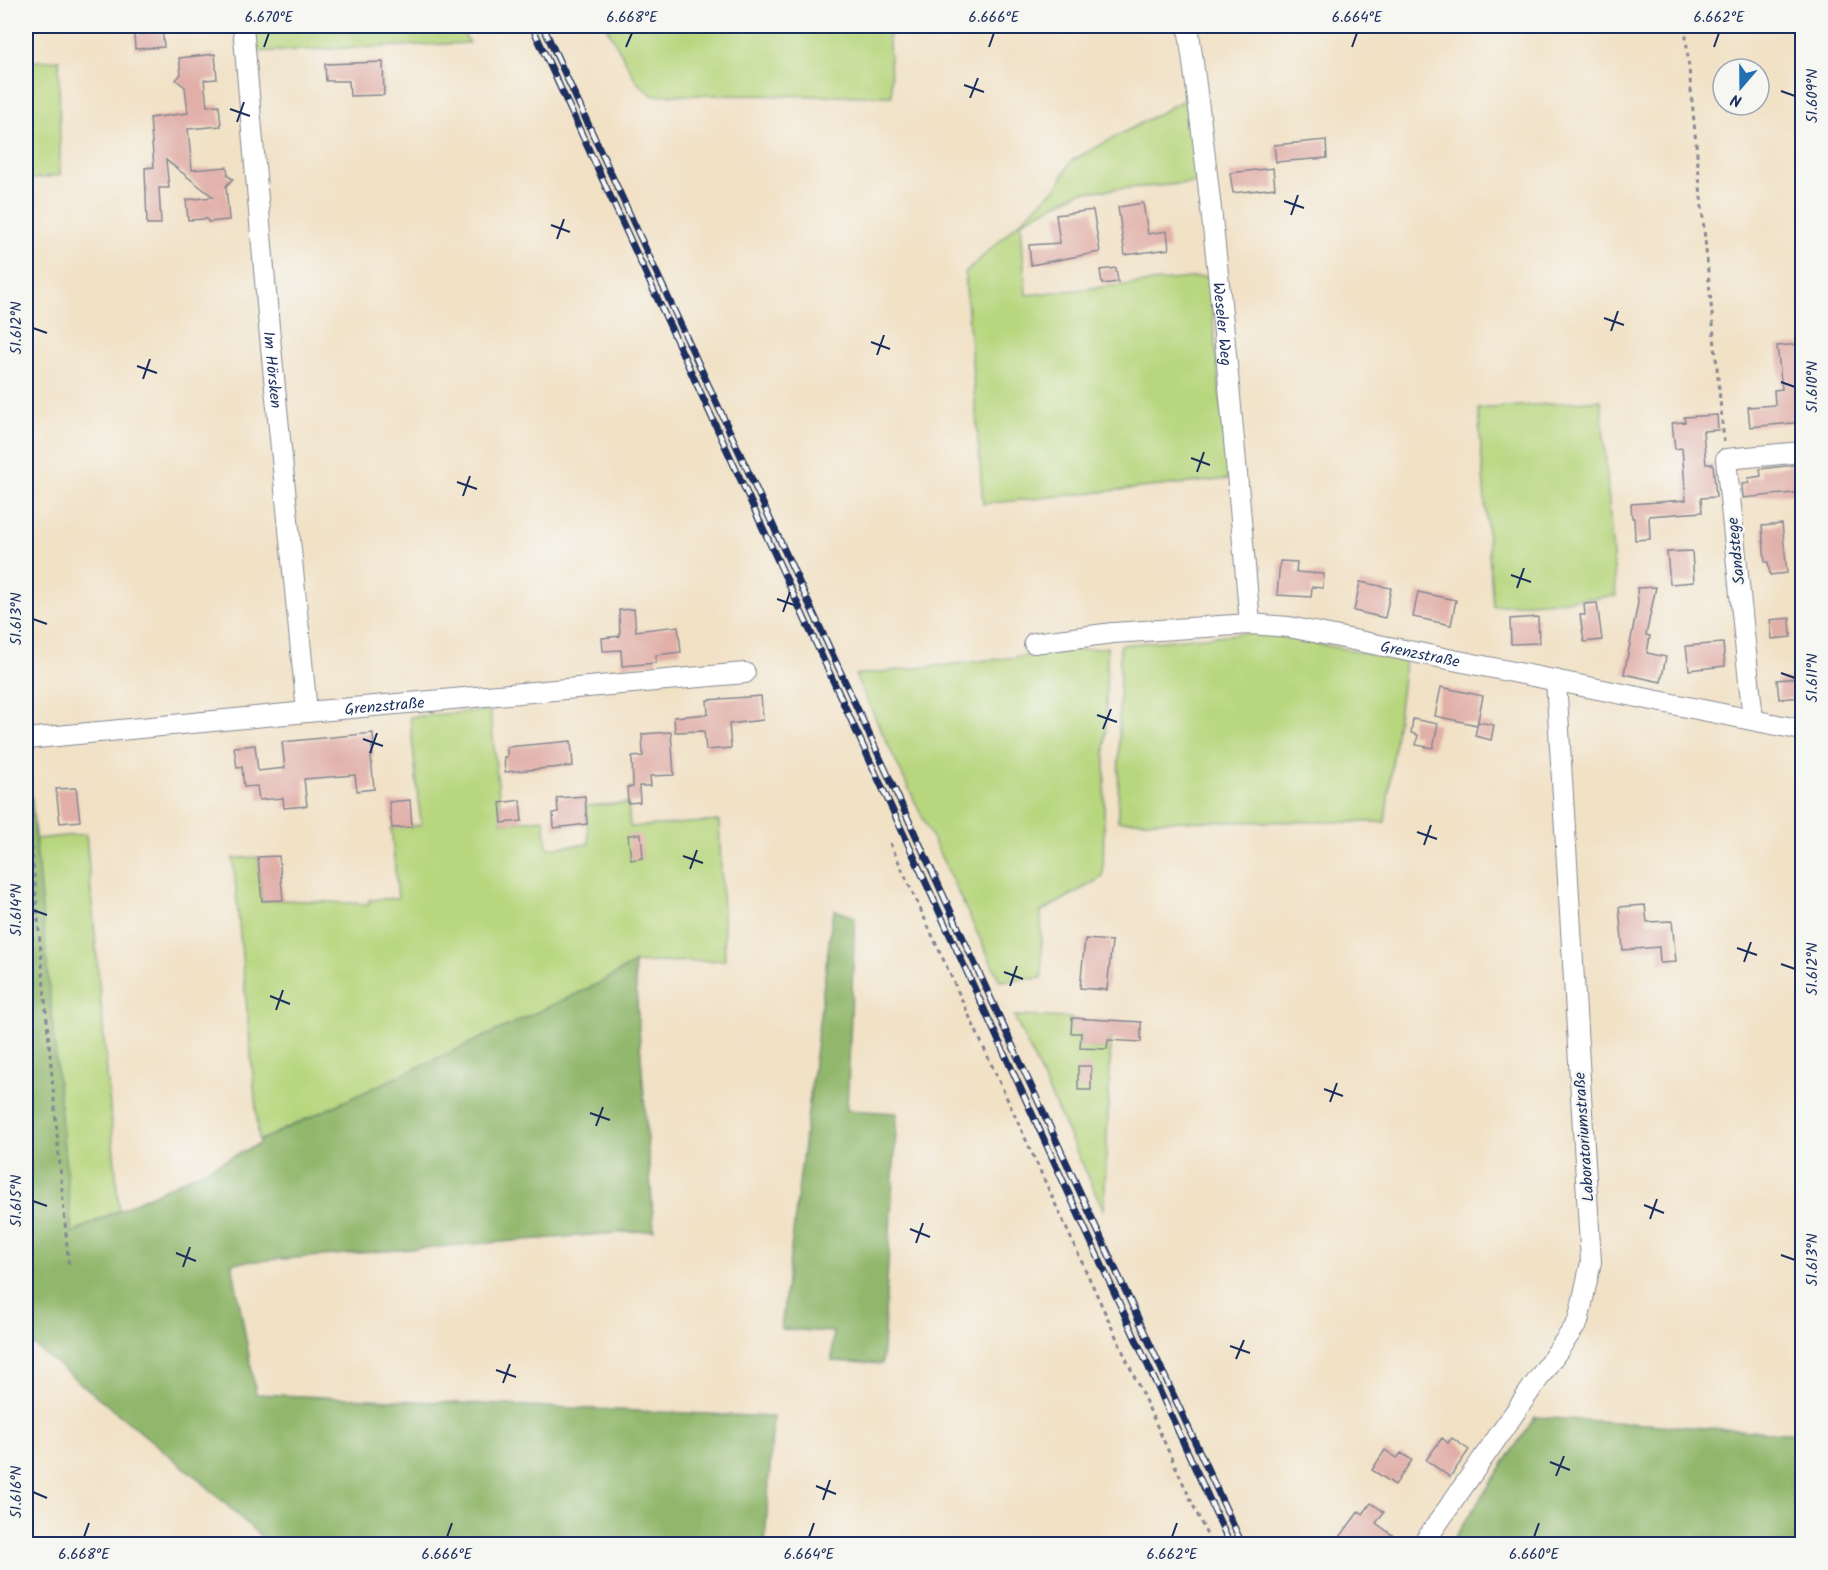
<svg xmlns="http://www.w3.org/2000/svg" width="1828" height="1570" viewBox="0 0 1828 1570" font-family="Kalam,sans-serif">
	<rect width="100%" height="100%" fill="#f6f6f2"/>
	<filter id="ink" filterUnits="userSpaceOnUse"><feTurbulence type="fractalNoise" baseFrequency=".0167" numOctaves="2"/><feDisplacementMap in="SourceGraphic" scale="12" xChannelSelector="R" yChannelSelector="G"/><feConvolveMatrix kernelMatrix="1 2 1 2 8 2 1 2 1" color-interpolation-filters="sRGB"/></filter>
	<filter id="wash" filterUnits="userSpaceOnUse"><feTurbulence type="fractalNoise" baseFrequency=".008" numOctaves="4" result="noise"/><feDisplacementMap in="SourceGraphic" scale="24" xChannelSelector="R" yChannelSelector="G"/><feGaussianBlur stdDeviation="1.35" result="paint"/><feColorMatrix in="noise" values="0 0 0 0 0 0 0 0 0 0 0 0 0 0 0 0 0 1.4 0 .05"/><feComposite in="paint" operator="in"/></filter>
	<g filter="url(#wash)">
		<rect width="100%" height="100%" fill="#f1e1c5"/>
		<path fill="#b7d67d" stroke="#69826e" stroke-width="1.5" d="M252,26H460L469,43L254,52Z
			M606,26H888L892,96L652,95L637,82Z
			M59,60L60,175L26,180V62Z
			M1191,96L1204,182L1080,192L1021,222L1026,295L1209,276L1228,479L983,504L965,273L1057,187L1071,161Z
			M1601,400L1616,596L1493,606L1478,409Z
			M1258,632L1405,661L1385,822L1118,821L1120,645Z
			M1107,647L1103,877L1041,912L1042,978L1000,981L855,675Z
			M490,710L502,823L544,819L547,848L589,844L586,806L628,803L630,827L719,821L725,960L634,963L602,982L259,1141L233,858L258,857L262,901L283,900L369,904V900L398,898L391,828L421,825L410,717Z
			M86,834L119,1210L71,1233L35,839Z
			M1014,1016L1072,1018L1071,1032L1081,1033L1080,1047L1107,1049L1108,1040H1111L1104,1211Z"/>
		<path fill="#91b76c" stroke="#567365" stroke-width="1.5" d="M28,760L72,1233L259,1144V1141L602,982L634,963L654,1230L232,1263L256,1394L773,1417L765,1544H269L201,1481L26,1339V761Z
			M835,910L855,917L847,1110L897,1113L882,1364L832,1361L833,1332L781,1329L832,918Z
			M1535,1417L1802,1434V1544H1450Z"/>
		<g id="blocks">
			<path fill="#e1afa8" d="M141,26H162L164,47L135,49L134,34H142Z
				M215,54L217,79L204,80L207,106L219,105L221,126L188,129L192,170L227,167L228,176L233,179L226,186L229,220L208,222L207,219L188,220L186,200L213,197L166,160L169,188H159L161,224H147L145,168L154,167L150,118L188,113L185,87L176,80L181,74L179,58Z
				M383,62L384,95L350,96L349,81H326L325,64Z
				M1326,140L1327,158L1276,162L1274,145Z
				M1273,168L1275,188L1233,193L1230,173Z
				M1143,203L1148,234L1167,231L1169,249L1125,255L1118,207Z
				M1093,210L1100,252L1031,265L1029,245L1060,243L1056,215Z
				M1116,268L1118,282L1102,284L1100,270Z
				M1803,344V422L1750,427L1748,407L1775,405L1774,390L1782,389L1777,346Z
				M1717,415L1718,430L1703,431L1706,464H1713L1716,497L1701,498L1702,512L1649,516L1650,539L1635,540L1634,518H1632L1631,504L1686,500L1682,448L1675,449L1672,423L1685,422L1684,417Z
				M1803,464V492L1743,498L1742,484L1749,483L1748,478L1761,476L1760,469Z
				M1782,524L1787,573L1770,575L1768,562H1765L1762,526Z
				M1692,551L1694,582L1670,584L1667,552Z
				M1280,561L1297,562L1296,572L1324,574L1323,588L1312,587L1311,597L1277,595Z
				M1360,582L1391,588L1385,618L1354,611Z
				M1656,587L1646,635L1650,636L1647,653L1666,657L1661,682L1624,674L1638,603L1637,588Z
				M1418,592L1456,600L1451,625L1413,617Z
				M1597,603L1602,640L1584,642L1580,615H1585L1584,604Z
				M634,609L636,631L678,626L681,652L656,655V663L622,666L621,650L603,651L602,638L620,636L619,610Z
				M1538,617L1539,643L1511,644L1510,619Z
				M1790,618L1791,637L1772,639L1770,620Z
				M1723,643L1725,666L1689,670L1686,646Z
				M1803,677V697L1779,699L1777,680Z
				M1441,687L1483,696L1477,725L1435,716Z
				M761,696L763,720L729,724L731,748L706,750L704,731L675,732L674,717L708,714L707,700Z
				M1413,719L1438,724L1433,748L1416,745L1418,735L1411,733Z
				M1478,722L1494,725L1491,740L1475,736Z
				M671,732L674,775L650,776L651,786H639L640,802L628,803L627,787H633L632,757L643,756L642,734Z
				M373,733L374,747H372L373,756H371L374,789L357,791L355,775L304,779L307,806L284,808L283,798L259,800L257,786L244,787L242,767L237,768L234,747L255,745L258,771L285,768L282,742Z
				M571,741L573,766L505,772L504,757H507V747Z
				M76,788L80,821L60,823L56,789Z
				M585,796L587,824L554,828L553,813L558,812L557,798Z
				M410,800L412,827L392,828L389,802Z
				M520,800L522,821L502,823L500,803Z
				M641,834L643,858L631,860L628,835Z
				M279,856L283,900L262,901L258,857Z
				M1645,905L1647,922L1672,921L1676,962L1660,963L1659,947L1623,950L1619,907Z
				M1085,939L1112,941L1107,990L1080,988Z
				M1072,1018L1141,1022V1042L1108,1040L1107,1049L1080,1048L1081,1033H1071Z
				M1078,1066H1091V1090H1078Z
				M1442,1438L1448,1443L1452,1438L1469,1450L1450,1477L1426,1460Z
				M1385,1450L1397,1458L1401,1453L1412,1460L1395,1485L1372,1470Z
				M1371,1503L1384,1512L1376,1523L1406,1545H1371L1360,1537L1354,1545H1350L1340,1537L1359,1511L1363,1514Z"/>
		</g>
	</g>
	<g filter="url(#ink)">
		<use href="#blocks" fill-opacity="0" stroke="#868892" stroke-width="1.5"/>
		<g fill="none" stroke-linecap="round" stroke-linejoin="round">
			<defs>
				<g id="minor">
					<path id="s1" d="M243,26L269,327L307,712"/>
					<path id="s2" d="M1188,26C1216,224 1233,424 1250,624"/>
					<path id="s3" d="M1034,643L1113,633L1250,624L1289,627L1802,730"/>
					<path d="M1753,720L1726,459L1802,452"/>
					<path id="s4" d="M26,739L307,712L745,673"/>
					<path d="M1423,1544L1578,1322L1591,1262L1556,680"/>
				</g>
			</defs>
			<use href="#minor" stroke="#868892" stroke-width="22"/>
			<path stroke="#868892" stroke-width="3" stroke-dasharray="4.5 4.5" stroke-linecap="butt" d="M1685,26L1724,442
				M26,784L69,1268
				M890,843L1211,1544"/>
			<use href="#minor" stroke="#fff" stroke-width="20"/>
			<defs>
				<path id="rail" d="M532,26L1230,1544
					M543,26L1242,1544"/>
			</defs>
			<use href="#rail" stroke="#1b2f5e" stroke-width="7"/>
			<use href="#rail" stroke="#f6f6f2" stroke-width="4.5" stroke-dasharray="14" stroke-linecap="butt"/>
		</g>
	</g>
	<path fill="none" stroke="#1b2f5e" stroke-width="2" d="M264,47L269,33M626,47L632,33M989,47L994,33M1352,47L1357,33M1714,47L1719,33M964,85L984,92M1781,91L1795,96M970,98L978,78M230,109L250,116M237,122L244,102M1284,201L1304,208M1291,215L1298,195M551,225L570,232M557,239L564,219M1604,318L1624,325M33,328L47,333M1611,331L1618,311M871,342L890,349M877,355L884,335M137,366L157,373M143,379L150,359M1781,382L1795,387M1191,458L1210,465M1197,472L1204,452M457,482L477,489M463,496L470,476M1511,575L1531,582M1517,588L1524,568M777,599L797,606M783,612L790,592M33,619L47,624M1781,673L1795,678M1097,715L1117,722M1103,729L1111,709M363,739L383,746M370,753L377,733M1417,832L1437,839M1424,845L1431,825M683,856L703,863M690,869L697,850M33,910L47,915M1737,948L1757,955M1744,962L1751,942M1781,964L1795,969M1004,972L1023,979M1010,986L1017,966M270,996L290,1004M276,1010L283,990M1324,1089L1343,1096M1330,1102L1337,1083M590,1113L610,1120M596,1126L603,1107M33,1201L47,1206M1644,1205L1664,1213M1650,1219L1657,1199M910,1229L930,1237M916,1243L923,1223M176,1253L196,1261M1781,1255L1795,1260M183,1267L190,1247M1230,1346L1250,1353M1236,1359L1244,1340M496,1370L516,1377M503,1383L510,1364M1550,1462L1570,1470M1556,1476L1564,1456M816,1486L836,1494M33,1492L47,1498M823,1500L830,1480M84,1537L89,1523M447,1537L452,1523M809,1537L814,1523M1172,1537L1177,1523M1534,1537L1539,1523"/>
	<g text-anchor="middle" stroke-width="5" stroke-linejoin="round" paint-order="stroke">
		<g font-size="16" fill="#1b2f5e" stroke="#f6f6f2">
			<text dy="6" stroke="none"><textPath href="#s2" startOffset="300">Weseler Weg</textPath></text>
			<text dy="6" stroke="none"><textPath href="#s1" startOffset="345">Im Hörsken</textPath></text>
			<text transform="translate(1735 551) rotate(-96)" y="6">Sandstege</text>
			<text dy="6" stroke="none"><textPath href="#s3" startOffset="390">Grenzstraße</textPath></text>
			<text dy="6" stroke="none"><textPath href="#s4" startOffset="360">Grenzstraße</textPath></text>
			<text transform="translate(1583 1137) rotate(-94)" y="6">Laboratoriumstraße</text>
		</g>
	</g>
	<rect width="1828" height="1570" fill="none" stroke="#f6f6f2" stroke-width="66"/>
	<g transform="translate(1741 87) rotate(200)"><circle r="28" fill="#f6f6f2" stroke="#9ea6b7" stroke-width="1.5"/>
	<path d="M0-4.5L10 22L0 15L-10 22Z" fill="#1f6fb2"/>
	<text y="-9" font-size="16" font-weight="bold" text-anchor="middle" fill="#1b2f5e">N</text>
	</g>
	<rect x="33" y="33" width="1762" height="1504" fill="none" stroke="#1b2f5e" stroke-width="2"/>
	<g font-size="15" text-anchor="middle" fill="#1b2f5e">
		<text x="269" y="22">6.670°E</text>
		<text x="632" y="22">6.668°E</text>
		<text x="994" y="22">6.666°E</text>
		<text x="1357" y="22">6.664°E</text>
		<text x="1719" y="22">6.662°E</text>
		<text transform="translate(1812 96) rotate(-90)" y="5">51.609°N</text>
		<text transform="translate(16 328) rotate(-90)" y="5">51.612°N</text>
		<text transform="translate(1812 387) rotate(-90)" y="5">51.610°N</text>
		<text transform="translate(16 619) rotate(-90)" y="5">51.613°N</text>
		<text transform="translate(1812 678) rotate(-90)" y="5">51.611°N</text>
		<text transform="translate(16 910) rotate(-90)" y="5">51.614°N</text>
		<text transform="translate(1812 969) rotate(-90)" y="5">51.612°N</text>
		<text transform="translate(16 1201) rotate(-90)" y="5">51.615°N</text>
		<text transform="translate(1812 1260) rotate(-90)" y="5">51.613°N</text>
		<text transform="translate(16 1492) rotate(-90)" y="5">51.616°N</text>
		<text x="84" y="1559">6.668°E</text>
		<text x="447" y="1559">6.666°E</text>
		<text x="809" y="1559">6.664°E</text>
		<text x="1172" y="1559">6.662°E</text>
		<text x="1534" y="1559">6.660°E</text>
	</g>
</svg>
